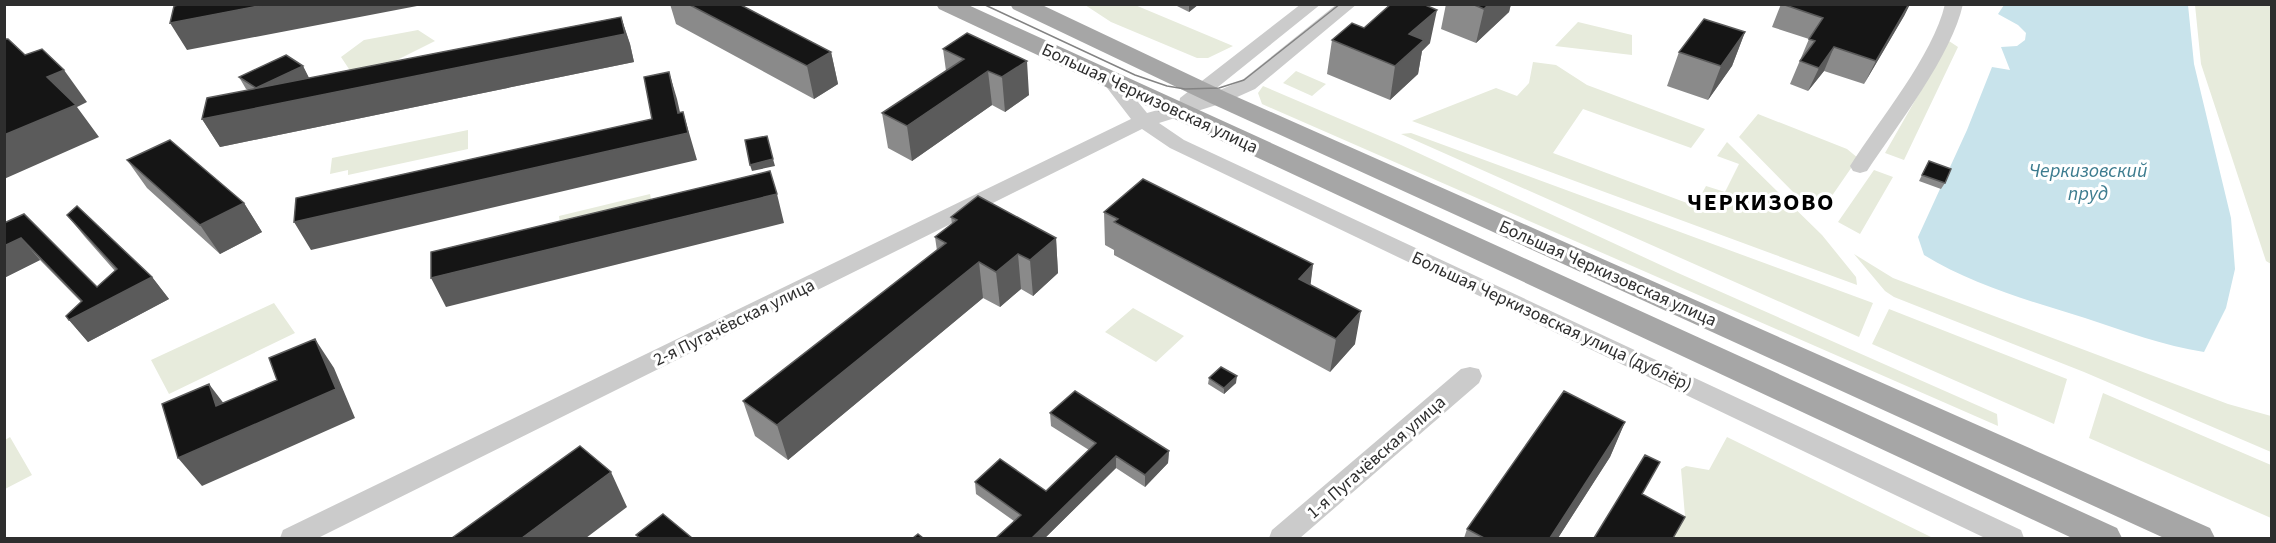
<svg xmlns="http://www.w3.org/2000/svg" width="2276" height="543" viewBox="0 0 2276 543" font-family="'Source Sans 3',sans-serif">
	<rect width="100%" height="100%" fill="#fff"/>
	<path fill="#e7ebdc" d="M1085,5H1135L1233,46L1208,58H1197L1111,22Z
		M2195,5H2271V264L2266,261L2201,64Z
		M1578,22L1632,35V55L1555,46Z
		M418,30L435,41L395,61L351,72L341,57L364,40Z
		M1949,41L1958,47L1904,160L1885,153Z
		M1533,62L1556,65L1587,85L1705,129L1691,148L1583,109L1553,153L1695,206L1706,186L1725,192L1739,164L1717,156L1727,142L1822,235L1856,277L1857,285L1412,121L1496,88L1517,96L1529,83Z
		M1296,71L1326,84L1312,96L1283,83Z
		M1263,86L1401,145L1678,273L1997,414L1998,426L1262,104L1258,93Z
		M1758,114L1847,149L1858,158L1827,203H1807L1799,198L1739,137Z
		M468,130V149L348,175V170L330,174L332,158Z
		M1411,133L1873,303L1859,337L1401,134Z
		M1874,170L1893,177L1860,234L1838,222Z
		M650,194L653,209L561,232L559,216Z
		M1854,254L1893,278L2228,404L2271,416V452L2084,372L1894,297L1885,291Z
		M274,303L295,333L169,394L151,360Z
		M1133,308L1184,336L1156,362L1105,332Z
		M1889,309L2067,379L2054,424L1872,344Z
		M2103,393L2271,465V518L2089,438Z
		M10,437L32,475L5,489V440Z
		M1727,437L1933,538H1673L1685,516L1681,469L1686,466L1709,470Z"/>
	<path fill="#c8e3eb" d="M2004,5H2188L2194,64L2231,218L2235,269L2226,308L2204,352C2164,346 2125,331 2085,318C2030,301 1973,285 1924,255L1918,237L1967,130L1992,67L2010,70L2001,47L2017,46L2025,40L2026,33L2018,25L1998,14Z"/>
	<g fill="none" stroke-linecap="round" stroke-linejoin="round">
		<path fill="#cbcbcb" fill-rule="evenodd" d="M1301,4H1321L1208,95L1241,81L1337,4H1357L1255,89L1226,102L1159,123L1184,140L2021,530L2024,538H1985L1170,148L1142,129L318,538H280L283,530L1131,119L1101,80L1103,76H1117L1147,113L1179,104L1180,98Z
			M1945,4H1963C1952,55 1897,126 1867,171L1860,173L1853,171L1850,166C1879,120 1933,56 1945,4Z
			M1470,367L1479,369L1482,376L1479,383L1300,538H1269L1272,530L1461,369Z"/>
		<path fill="#a6a6a6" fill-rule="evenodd" d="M936,4H966L2117,528L2122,538H2072L939,9Z
			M1010,4H1040L1228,93L2210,528L2215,538H2164L1210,103L1013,9Z"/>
		<path stroke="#838383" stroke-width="1.5" d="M983,4L1135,75L1167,86L1185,89L1219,88L1244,80L1340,4"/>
	</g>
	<path fill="#8a8a8a" d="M670,4H739L831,52L838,84L814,99L676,24Z
		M1173,4H1199L1189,12Z
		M1446,4H1511L1509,12L1476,43L1441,29Z
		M1781,4H1910L1904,16L1864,84L1824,71L1808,91L1790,84L1809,39L1772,27Z
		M621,17L630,44L634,62L220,147L202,119L248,90L246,89L239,77L303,66L309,78Z
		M1364,28L1430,43L1422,51L1418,74L1390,100L1327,74L1332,40Z
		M1745,32L1732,66L1708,100L1667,86L1679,52Z
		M967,33L1029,95L1005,112L992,105L912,161L888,148L882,113L946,71L943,49Z
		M127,160L244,203L262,232L220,254L147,188Z
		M1929,161L1945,183L1941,189L1919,181Z
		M1104,212L1313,264L1310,285L1355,344L1330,372L1114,255V250L1105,245Z
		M67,215L152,277L169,299L88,342L69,320L81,302L40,260L4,278V223L97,287L115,271L85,237Z
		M951,217L1056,238L1058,273L1033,296L1021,289L1000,307L983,298L788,460L755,436L743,401L937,251L935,237L952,224Z
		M1209,378L1236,383L1224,394L1208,384Z
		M1050,413L1169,451L1168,463L1145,487L1116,468L1045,538H996L1014,521L976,494L975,482L1046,491L1089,450L1051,426Z
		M1625,422L1610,457L1558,538H1464L1467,529Z"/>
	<path fill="#5b5b5b" d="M269,4H416L417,6L187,50L170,23Z
		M1189,4H1199L1189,12Z
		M1489,4H1511L1509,12L1476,43L1484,9Z
		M1909,4H1910L1904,16L1864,84L1876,61Z
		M1437,10L1430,43L1422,51L1418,74L1390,100L1395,66L1409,34Z
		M621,17L630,44L634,62L220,147L202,119Z
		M1745,32L1732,66L1708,100L1721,66Z
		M1834,47L1824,71L1808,91L1819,68Z
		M831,52L838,84L814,99L807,66Z
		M1027,61L1029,95L1005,112L1002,77Z
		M303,66L309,78L256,88Z
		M64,70L87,102L77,107L99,137L4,179V135L47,77Z
		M988,71L992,105L912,161L907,126Z
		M669,72L677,99L685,134L683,112L697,160L311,250L294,222L678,113Z
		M773,159L775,166L752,171L750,165Z
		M777,194L784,223L446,307L431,278Z
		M244,203L262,232L220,254L200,225Z
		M21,238L40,260L4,278V246Z
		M1056,238L1058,273L1033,296L1030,260Z
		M1018,254L1021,289L1000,307L996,272Z
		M979,262L983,298L788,460L777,425Z
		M1313,264L1309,298L1299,279Z
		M152,277L169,299L88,342L69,320Z
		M1361,311L1355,344L1330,372L1336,339Z
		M315,339L334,368L355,418L202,486L178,458L216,406L209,384L231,413L237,432Z
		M1237,376L1236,383L1224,394V388Z
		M1625,422L1610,457L1558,538H1550Z
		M1169,451L1168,463L1145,487V475Z
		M1116,456V468L1045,538H1032Z
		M611,472L627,507L586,538H522Z"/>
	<path fill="#151515" stroke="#5b5b5b" stroke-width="1.5" d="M182,4H269L170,23L174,6Z
		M688,4H739L831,52L807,66Z
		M1391,4H1423L1437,10L1409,34L1424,40L1395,66L1332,40L1352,23L1364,28Z
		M1472,4H1489L1484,9Z
		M1782,4H1909L1876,61L1834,47L1819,68L1800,61L1815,41L1809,39L1823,18Z
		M621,17L625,34L202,119L207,98Z
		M1704,19L1745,32L1721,66L1679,52Z
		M967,33L1027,61L1002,77L988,71L907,126L882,113L964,59L943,49Z
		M4,39H8L25,55L42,49L64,70L47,77L76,105L4,135Z
		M286,55L303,66L256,88L239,77Z
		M669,72L678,113L683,112L688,133L294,222L296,198L652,119L644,77Z
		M767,136L773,159L750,165L745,140Z
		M170,140L244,203L200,225L127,160Z
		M1929,161L1951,169L1945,183L1922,175Z
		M770,171L777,194L431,278V252Z
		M1143,179L1313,264L1299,279L1361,311L1336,339L1114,222L1118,219L1104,212Z
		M978,196L1056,238L1030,260L1018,254L996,272L979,262L777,425L743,401L946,243L935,237L957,220L951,217Z
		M77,206L152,277L69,320L66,316L82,301L21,238L4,246V223L24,214L97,287L117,269L67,215Z
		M315,339L336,389L178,458L162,404L209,384L216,406L277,380L269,358Z
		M1221,367L1237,376L1224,388L1209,378Z
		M1075,391L1169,451L1145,475L1116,456L1032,538H996L1021,515L975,482L1000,459L1046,491L1096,443L1050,413Z
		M1564,391L1625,422L1550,538H1484L1467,529Z
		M580,446L611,472L522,538H452Z
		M1645,455L1660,462L1642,494L1685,517L1673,538H1594Z
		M663,514L692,538H640L636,535Z
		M918,534L923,538H913Z"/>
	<g text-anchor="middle" stroke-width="6" stroke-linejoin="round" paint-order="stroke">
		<g font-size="18" fill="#2e2e2e" stroke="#fff">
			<text transform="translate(1150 98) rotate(25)" y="6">Большая Черкизовская улица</text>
			<text transform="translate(1608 273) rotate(24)" y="6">Большая Черкизовская улица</text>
			<text transform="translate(1552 321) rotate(25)" y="6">Большая Черкизовская улица (дублёр)</text>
			<text transform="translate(734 322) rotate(-26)" y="6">2-я Пугачёвская улица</text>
			<text transform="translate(1376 457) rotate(-41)" y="6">1-я Пугачёвская улица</text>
		</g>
		<g font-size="20" font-style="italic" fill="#3d7c8f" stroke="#fff">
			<text x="2088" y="177">Черкизовский<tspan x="2088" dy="23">пруд</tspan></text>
		</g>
		<g font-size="24" font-weight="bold" letter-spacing="1.5" fill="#000" stroke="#fff">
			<text x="1761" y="210">ЧЕРКИЗОВО</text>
		</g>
	</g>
	<rect width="2276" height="543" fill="none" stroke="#2e2e2e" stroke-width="12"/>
</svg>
